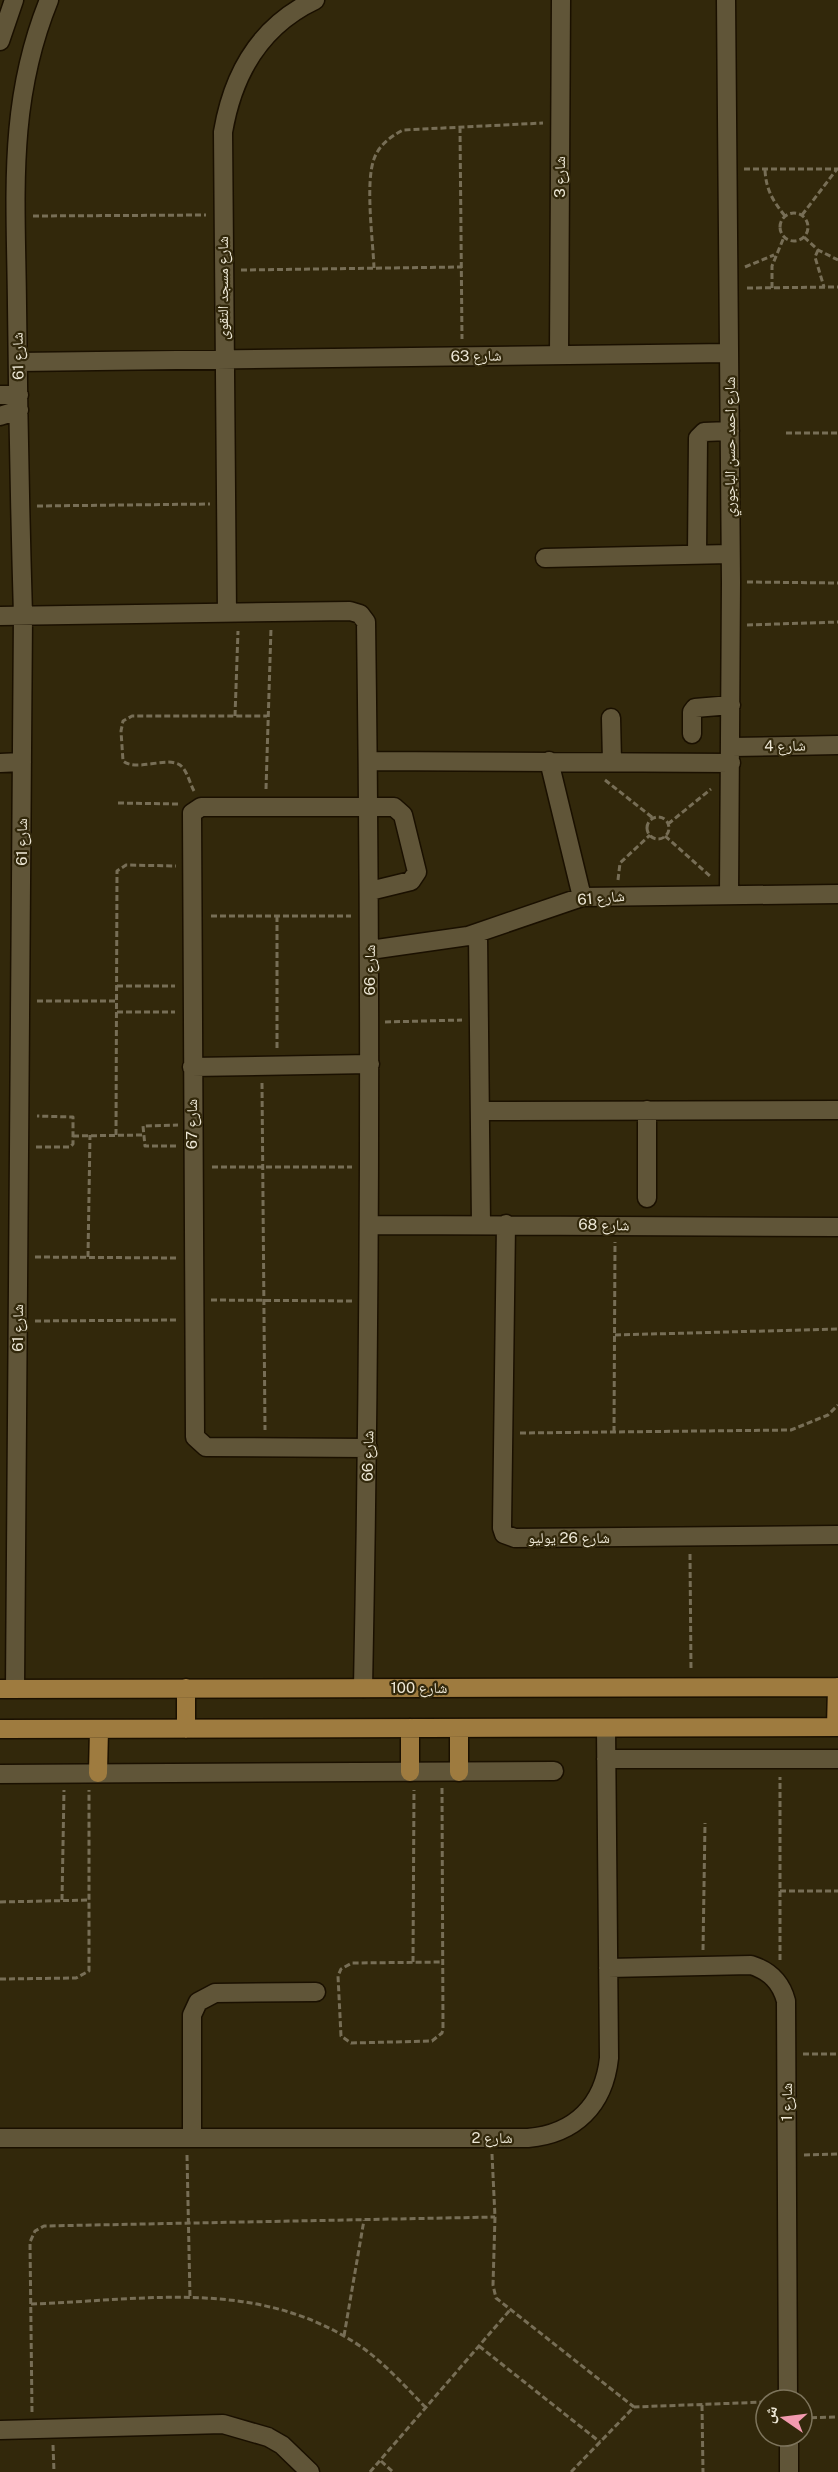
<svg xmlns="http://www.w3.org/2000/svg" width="838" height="2472" viewBox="0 0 838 2472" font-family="'Public Sans','Noto Naskh Arabic',sans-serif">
	<rect width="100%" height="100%" fill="#32280b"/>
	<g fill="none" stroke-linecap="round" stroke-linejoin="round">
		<defs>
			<path id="minor" d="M726,0L731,582L729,895
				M0,41L14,0
				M559,355L561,0
				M18,362L729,353
				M0,395H19
				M0,416L19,410
				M697,555L698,438L704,432L730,431
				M545,558L730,554
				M227,613L223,132C233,73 260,26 315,0
				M0,616L350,611L360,614L366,622C371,978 370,1333 363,1688
				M611,718L612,762
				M692,734V712L695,708L731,705
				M732,747L838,745
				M368,761L731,763
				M549,761L582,897
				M0,763L22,762
				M478,934L481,1224
				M370,950L468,936L582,897L838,894
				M192,1067L370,1064
				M480,1111L838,1110
				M647,1198V1110
				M506,1224L502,1528L504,1534L515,1538L838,1535
				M369,1225L838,1227
				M368,1448L206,1447L195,1437L192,813L201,807H394L403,815L417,872L411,881L370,891
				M15,1688L23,615C20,512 18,409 17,305C16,197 7,103 49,0
				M606,1759H838
				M0,1774L554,1771
				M608,1968L751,1965C770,1971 781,1982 786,2001L788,2400
				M0,2138H528C575,2134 604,2105 609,2058L606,1728
				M192,2138V2015L198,2002L215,1993L316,1992
				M0,2430L223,2424L268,2437L282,2445L310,2472
				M789,2436V2472"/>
			<path id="major" d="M0,1689L838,1687
				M836,1727L837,1687
				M0,1729L838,1727
				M186,1729V1688
				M410,1772V1728
				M459,1772V1728
				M98,1773L99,1729"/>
		</defs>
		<use href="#minor" stroke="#1a1000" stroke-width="21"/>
		<use href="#major" stroke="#1a1000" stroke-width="21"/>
		<path stroke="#776e56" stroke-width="3" stroke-dasharray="6 3" stroke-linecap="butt" d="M460,127L462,339
			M744,169H838
			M765,170C766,190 773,201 785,216
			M780 227a14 14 0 1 1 28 0a14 14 0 1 1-28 0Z
			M802,215L837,169
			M33,216L206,215
			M804,237L818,250L838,260
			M818,250L815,257L824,287
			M745,267L774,255
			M374,268C373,241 365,183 374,159C379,145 390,137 403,130L543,123
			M241,270L462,267
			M747,288L838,287
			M772,288V266L784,237
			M786,433H838
			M37,506L210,504
			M747,582L838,583
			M747,625L838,622
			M235,716L238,631
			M605,780L653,818
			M266,789L271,628
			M194,791C190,784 187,770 180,765C167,756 137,772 123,761L121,731L123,721L132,716H267
			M118,803L179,804
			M647 828a11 11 0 1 1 22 0a11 11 0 1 1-22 0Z
			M668,824L711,789
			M665,836L711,877
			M618,880L620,863L650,835
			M211,916H351
			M117,986H175
			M37,1001H117
			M117,1012H175
			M385,1022L462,1020
			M277,1048V915
			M262,1083L265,1430
			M116,1135L117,871L126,865L176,866
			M73,1136L143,1135
			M176,1146H145L143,1126L178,1125
			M36,1147H70L73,1144V1117L37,1116
			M212,1167H352
			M35,1257L178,1258
			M88,1257L90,1135
			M211,1300L352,1301
			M35,1321L178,1320
			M615,1335L838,1329
			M614,1432L615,1242
			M520,1433L791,1430L828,1415L838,1405
			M690,1554L691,1670
			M442,1788L443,2029L442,2033L432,2041L351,2043L341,2036L338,1976L341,1969L352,1963L442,1962
			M780,1891H838
			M62,1900L64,1790
			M0,1902L90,1900
			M703,1950L705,1823
			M780,1960V1777
			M413,1962L414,1790
			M0,1979L76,1978L89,1971V1790
			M803,2054H838
			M492,2154L495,2217L493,2285L496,2298L634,2407
			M187,2155L190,2298
			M804,2155L838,2154
			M31,2304C148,2300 260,2277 363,2348C386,2365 406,2387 426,2408
			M344,2336L364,2220
			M479,2346L600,2442
			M702,2405L703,2472
			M32,2412L30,2242L35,2231L44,2226L495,2217
			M802,2418L838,2417
			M53,2445L54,2472
			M381,2461L393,2472
			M370,2472L510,2310
			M571,2472L634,2407L766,2402"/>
		<use href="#minor" stroke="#605538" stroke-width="18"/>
		<use href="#major" stroke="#9e7b3f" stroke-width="18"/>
	</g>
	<g text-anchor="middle" stroke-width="4.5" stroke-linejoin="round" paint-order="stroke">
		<g font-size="15" fill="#ede7d6" stroke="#32280b">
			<text transform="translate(560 177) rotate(-90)" y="5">شارع 3</text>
			<text transform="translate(223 288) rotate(-90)" y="5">شارع مسجد التقوى</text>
			<text transform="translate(18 356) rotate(-91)" y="5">شارع 61</text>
			<text transform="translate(476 356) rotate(-1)" y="5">شارع 63</text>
			<text transform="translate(730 447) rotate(-90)" y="5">شارع احمد حسن الباجوري</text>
			<text transform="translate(785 746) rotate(-1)" y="5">شارع 4</text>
			<text transform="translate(22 842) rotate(-90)" y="5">شارع 61</text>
			<text transform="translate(601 898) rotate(-5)" y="5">شارع 61</text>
			<text transform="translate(370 970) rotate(-90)" y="5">شارع 66</text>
			<text transform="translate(192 1124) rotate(-90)" y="5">شارع 67</text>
			<text transform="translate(604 1225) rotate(1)" y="5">شارع 68</text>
			<text transform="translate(18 1328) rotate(-90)" y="5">شارع 61</text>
			<text transform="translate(368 1456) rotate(-89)" y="5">شارع 66</text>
			<text x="569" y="1543">شارع 26 يوليو</text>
			<text x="419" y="1693">شارع 100</text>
			<text transform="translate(787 2102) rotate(-90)" y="5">شارع 1</text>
			<text x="492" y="2143">شارع 2</text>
		</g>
	</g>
	<g transform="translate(784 2418) rotate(284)"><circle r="28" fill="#32280b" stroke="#7d745c" stroke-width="1.5"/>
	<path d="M0-4.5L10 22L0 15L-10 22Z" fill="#f29aaf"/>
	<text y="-9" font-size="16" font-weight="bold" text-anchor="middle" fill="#ede7d6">ش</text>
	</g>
</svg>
